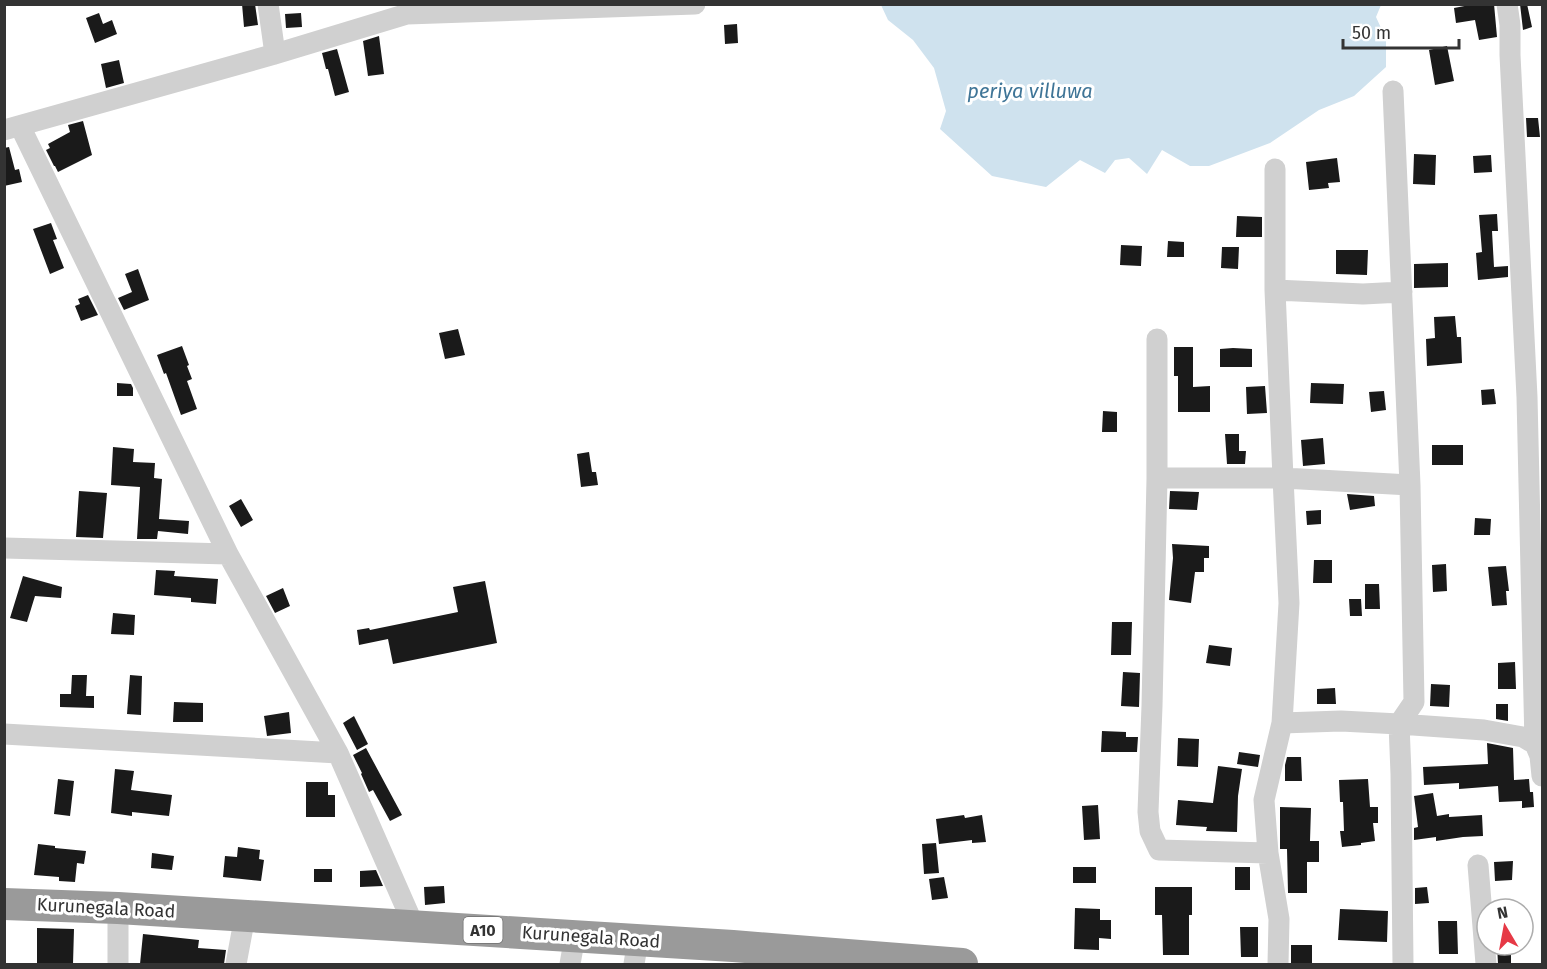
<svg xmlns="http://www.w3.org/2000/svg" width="1547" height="969" viewBox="0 0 1547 969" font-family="'Fira Sans',sans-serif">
	<rect width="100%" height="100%" fill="#fff"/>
	<path fill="#cfe2ee" d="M881,5H1381L1376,17L1386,39V67L1354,96L1319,110L1270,143L1209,166H1190L1162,150L1147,174L1129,158L1115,160L1105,173L1080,160L1046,187L992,176L940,129L946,111L934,68L913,40L888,20Z"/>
	<path fill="#1a1a1a" d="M242,4H255L258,25L244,27Z
		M1475,4H1494L1497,37L1479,40L1475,20L1456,23L1454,8Z
		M1520,4H1527L1532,27L1523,30Z
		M99,13L103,24L112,20L117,34L95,43L86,18Z
		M301,13L302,27L286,28L285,14Z
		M737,24L738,43L725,44L724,25Z
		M379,36L384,74L368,76L363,41Z
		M1447,46L1454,81L1435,85L1429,50Z
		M337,49L349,92L335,96L328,69H326L322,53Z
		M119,60L124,83L106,88L101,64Z
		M1526,118H1538L1540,137H1527Z
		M83,121L92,155L58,172L55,166H54L46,150L50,148L48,144L70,132L68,125Z
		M9,147L15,170L19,169L22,182L4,186V148Z
		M1414,154L1436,155L1435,185L1413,184Z
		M1491,155L1492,172L1474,173L1473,156Z
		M1337,158L1340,182L1328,183L1329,188L1309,190L1306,162Z
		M1497,214L1498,231H1492L1494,267L1508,266V277L1478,280L1476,253L1482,252L1479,215Z
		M1237,216L1262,217V237H1236Z
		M51,223L57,239L53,240L64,268L50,274L33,229Z
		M1168,241L1184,242V257H1167Z
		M1121,245L1142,246L1141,266L1120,265Z
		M1222,247H1239L1238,269L1221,268Z
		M1336,250H1368L1367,275L1336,274Z
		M1448,263V287L1414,288V264Z
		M138,269L149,300L124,310L118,298L132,292L125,274Z
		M88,295L98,315L81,321L75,306L80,304L78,299Z
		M1455,316L1457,337H1461L1462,363L1427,366L1426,339L1435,338L1434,317Z
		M458,329L465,355L445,359L439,333Z
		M182,346L189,365L187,366L192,379L187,381L197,409L181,415L166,373L164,374L157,355Z
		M1174,347H1193V387L1210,386V412H1178V376H1174Z
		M1233,348L1252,349V367H1220V349Z
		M117,383L131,384L133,388V396H117Z
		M1311,383L1344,384L1343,404L1310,403Z
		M1265,386L1267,413L1247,414L1246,387Z
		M1494,389L1496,404L1482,405L1481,390Z
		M1384,391L1386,410L1371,412L1369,392Z
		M1103,411L1117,412V432H1102Z
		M1225,434H1239V451H1246L1245,464H1227Z
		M1323,438L1325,464L1303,466L1301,440Z
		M1432,445H1463V465H1432Z
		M113,447L134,449L133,462L155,463L154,478L162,479L159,519L189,521L188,534L158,531L157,539H137L140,487L111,485Z
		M589,452L592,472H596L598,485L581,487L577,454Z
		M79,491L107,493L103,538L76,537Z
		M1170,491L1199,492L1197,510L1169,509Z
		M1347,494L1374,496L1375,506L1350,510Z
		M241,499L253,520L241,527L229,506Z
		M1321,510V524L1307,525L1306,511Z
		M1475,518L1491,519L1490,535H1474Z
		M1172,544L1209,546V558H1204V572H1195L1191,603L1169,600L1173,558Z
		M1314,560H1332V583H1313Z
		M1446,564L1447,591L1433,592L1432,565Z
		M1506,566L1509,591H1506L1507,605L1492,606L1488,567Z
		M156,570L175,571L174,576L218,579L216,604L191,602V598L154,595Z
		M23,576L62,587L61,598L35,596L27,622L10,618Z
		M485,581L497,643L393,664L388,639L359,645L357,630L369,628L370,630L458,612L453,587Z
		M1365,584H1379L1380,609H1365Z
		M283,588L290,606L275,613L266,596Z
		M1349,599H1361L1362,616H1350Z
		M113,613L135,615L134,635L111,634Z
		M1112,622H1132L1131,655H1111Z
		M1209,645L1232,648L1230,666L1206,663Z
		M1515,662L1516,689H1498V663Z
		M1123,672L1140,673L1139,707L1121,706Z
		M72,675H87L86,696H94V708L60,707V694H71Z
		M130,675L142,676L141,715L127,714Z
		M1431,684L1450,685L1449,707L1430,706Z
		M1335,688L1336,704H1317V689Z
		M174,702L203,703V722H173Z
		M1496,704H1508V721L1496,719Z
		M289,712L291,733L267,736L264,716Z
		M354,716L368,744L357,750L343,723Z
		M1102,731L1126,732V737H1138L1137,752H1101Z
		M1178,738L1199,739L1198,767L1177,766Z
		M1487,743L1513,748L1514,780L1529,779L1530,792H1533L1534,807L1522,808V801L1499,802L1498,786L1459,789V783L1424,785L1423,767L1488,764Z
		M366,748L402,815L390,821L373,790L369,792L361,774L362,773L353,755Z
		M1239,752L1260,755L1258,767L1237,764Z
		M1287,757H1301L1302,781H1285V765Z
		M1218,766L1242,769L1238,796L1237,832L1206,831L1207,827L1176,825L1178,800L1213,803Z
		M115,769L134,771L131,790L172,795L169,816L132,812V816L111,813Z
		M58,779L74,781L70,816L54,814Z
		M1368,779L1370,807H1378V823H1373L1375,841L1361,843V845L1342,847L1340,831H1344L1343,802H1340L1339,780Z
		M306,782H328V795H335V817H306Z
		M1433,793L1437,816L1449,814V817L1482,815L1483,836L1463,837L1436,841V837L1414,840V828L1418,827L1414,796Z
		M1098,805L1100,839L1084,840L1082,806Z
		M1280,807L1311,808L1310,841H1319V862H1307V893H1288L1287,849H1280Z
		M964,815L965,818L982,815L986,842L972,843V840L939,844L936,819Z
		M936,843L939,873L924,874L922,844Z
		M38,844L55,846V848L86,851L84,864L77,863L75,882L59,881V877L34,875Z
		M238,847L260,850L259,859L264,860L261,881L223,877L225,856L237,857Z
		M152,853L174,856L172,870L151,868Z
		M1513,861L1512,880L1495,881L1494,862Z
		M1073,867H1096V883H1073Z
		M1235,867H1250V890H1235Z
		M314,869H332V882H314Z
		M376,870L383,886L360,887V871Z
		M944,877L948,898L932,900L929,879Z
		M444,886L445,903L425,905L424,887Z
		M1155,887H1192V915H1189V955H1163L1162,915H1155Z
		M1427,887L1429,903L1415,904V888Z
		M1075,908L1100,909V920H1111V939L1099,938V950L1074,949Z
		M1340,909L1388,911L1387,942L1338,940Z
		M1438,921H1457L1458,954H1439Z
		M1240,927H1258V957H1241Z
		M37,928L74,929L73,964H37Z
		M143,934L199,940L198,948L226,950L224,964H140Z
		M1291,945H1312V964H1291Z
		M1497,945H1511V964H1498Z"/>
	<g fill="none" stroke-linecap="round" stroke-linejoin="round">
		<path stroke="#d0d0d0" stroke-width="21" d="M268,4L275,54
			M1507,4L1510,25V55L1527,397L1535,744L1540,756L1542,776
			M20,126L228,554L338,753L414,926
			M4,130L275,54L407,14L695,4
			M1275,169V290L1363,294L1402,292
			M1275,290L1283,478L1410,485
			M1157,339V478L1152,706L1148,812L1150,831L1159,850L1268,853
			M1157,478H1283L1289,603L1282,723
			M4,548L228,554
			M4,734L338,753
			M1478,865L1486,964
			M118,964V908
			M236,964L245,916
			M570,964L575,936
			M634,964L638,940
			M1278,964L1279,919L1268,853L1264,800L1282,723L1341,721L1399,724L1414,702L1410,485L1393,91
			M1403,964L1401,774L1399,724L1484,730L1523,737L1535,744"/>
		<path stroke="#9a9a9a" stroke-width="32" d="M4,904L118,908L733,946L962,964"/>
	</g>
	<g text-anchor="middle" stroke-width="6" stroke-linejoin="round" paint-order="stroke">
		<rect fill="#fff" stroke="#707070" stroke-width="1.5" x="463.5" y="917" width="39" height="26" rx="4.5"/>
		<g font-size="16" font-weight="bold" fill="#333">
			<text x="483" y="936">A10</text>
		</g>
		<g font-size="18" fill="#333" stroke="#fff">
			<text transform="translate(106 908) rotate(3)" y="6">Kurunegala Road</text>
			<text transform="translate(591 937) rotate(4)" y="6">Kurunegala Road</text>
		</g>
		<g font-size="20" font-style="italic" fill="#3f7597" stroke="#fff">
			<text x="1030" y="98">periya villuwa</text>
		</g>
	</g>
	<rect width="1547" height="969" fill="none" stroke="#333333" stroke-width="12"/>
	<g transform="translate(1505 927) rotate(350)"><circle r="28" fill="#ffffff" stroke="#adadad" stroke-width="1.5"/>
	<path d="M0-4.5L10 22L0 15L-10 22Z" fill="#e63946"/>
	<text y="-9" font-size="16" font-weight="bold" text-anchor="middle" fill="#333333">N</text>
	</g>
	<path d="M1343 39v9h116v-9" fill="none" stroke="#333333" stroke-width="3"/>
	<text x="1352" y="39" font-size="18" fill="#333333" stroke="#ffffff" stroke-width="4.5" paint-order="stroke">50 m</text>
</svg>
